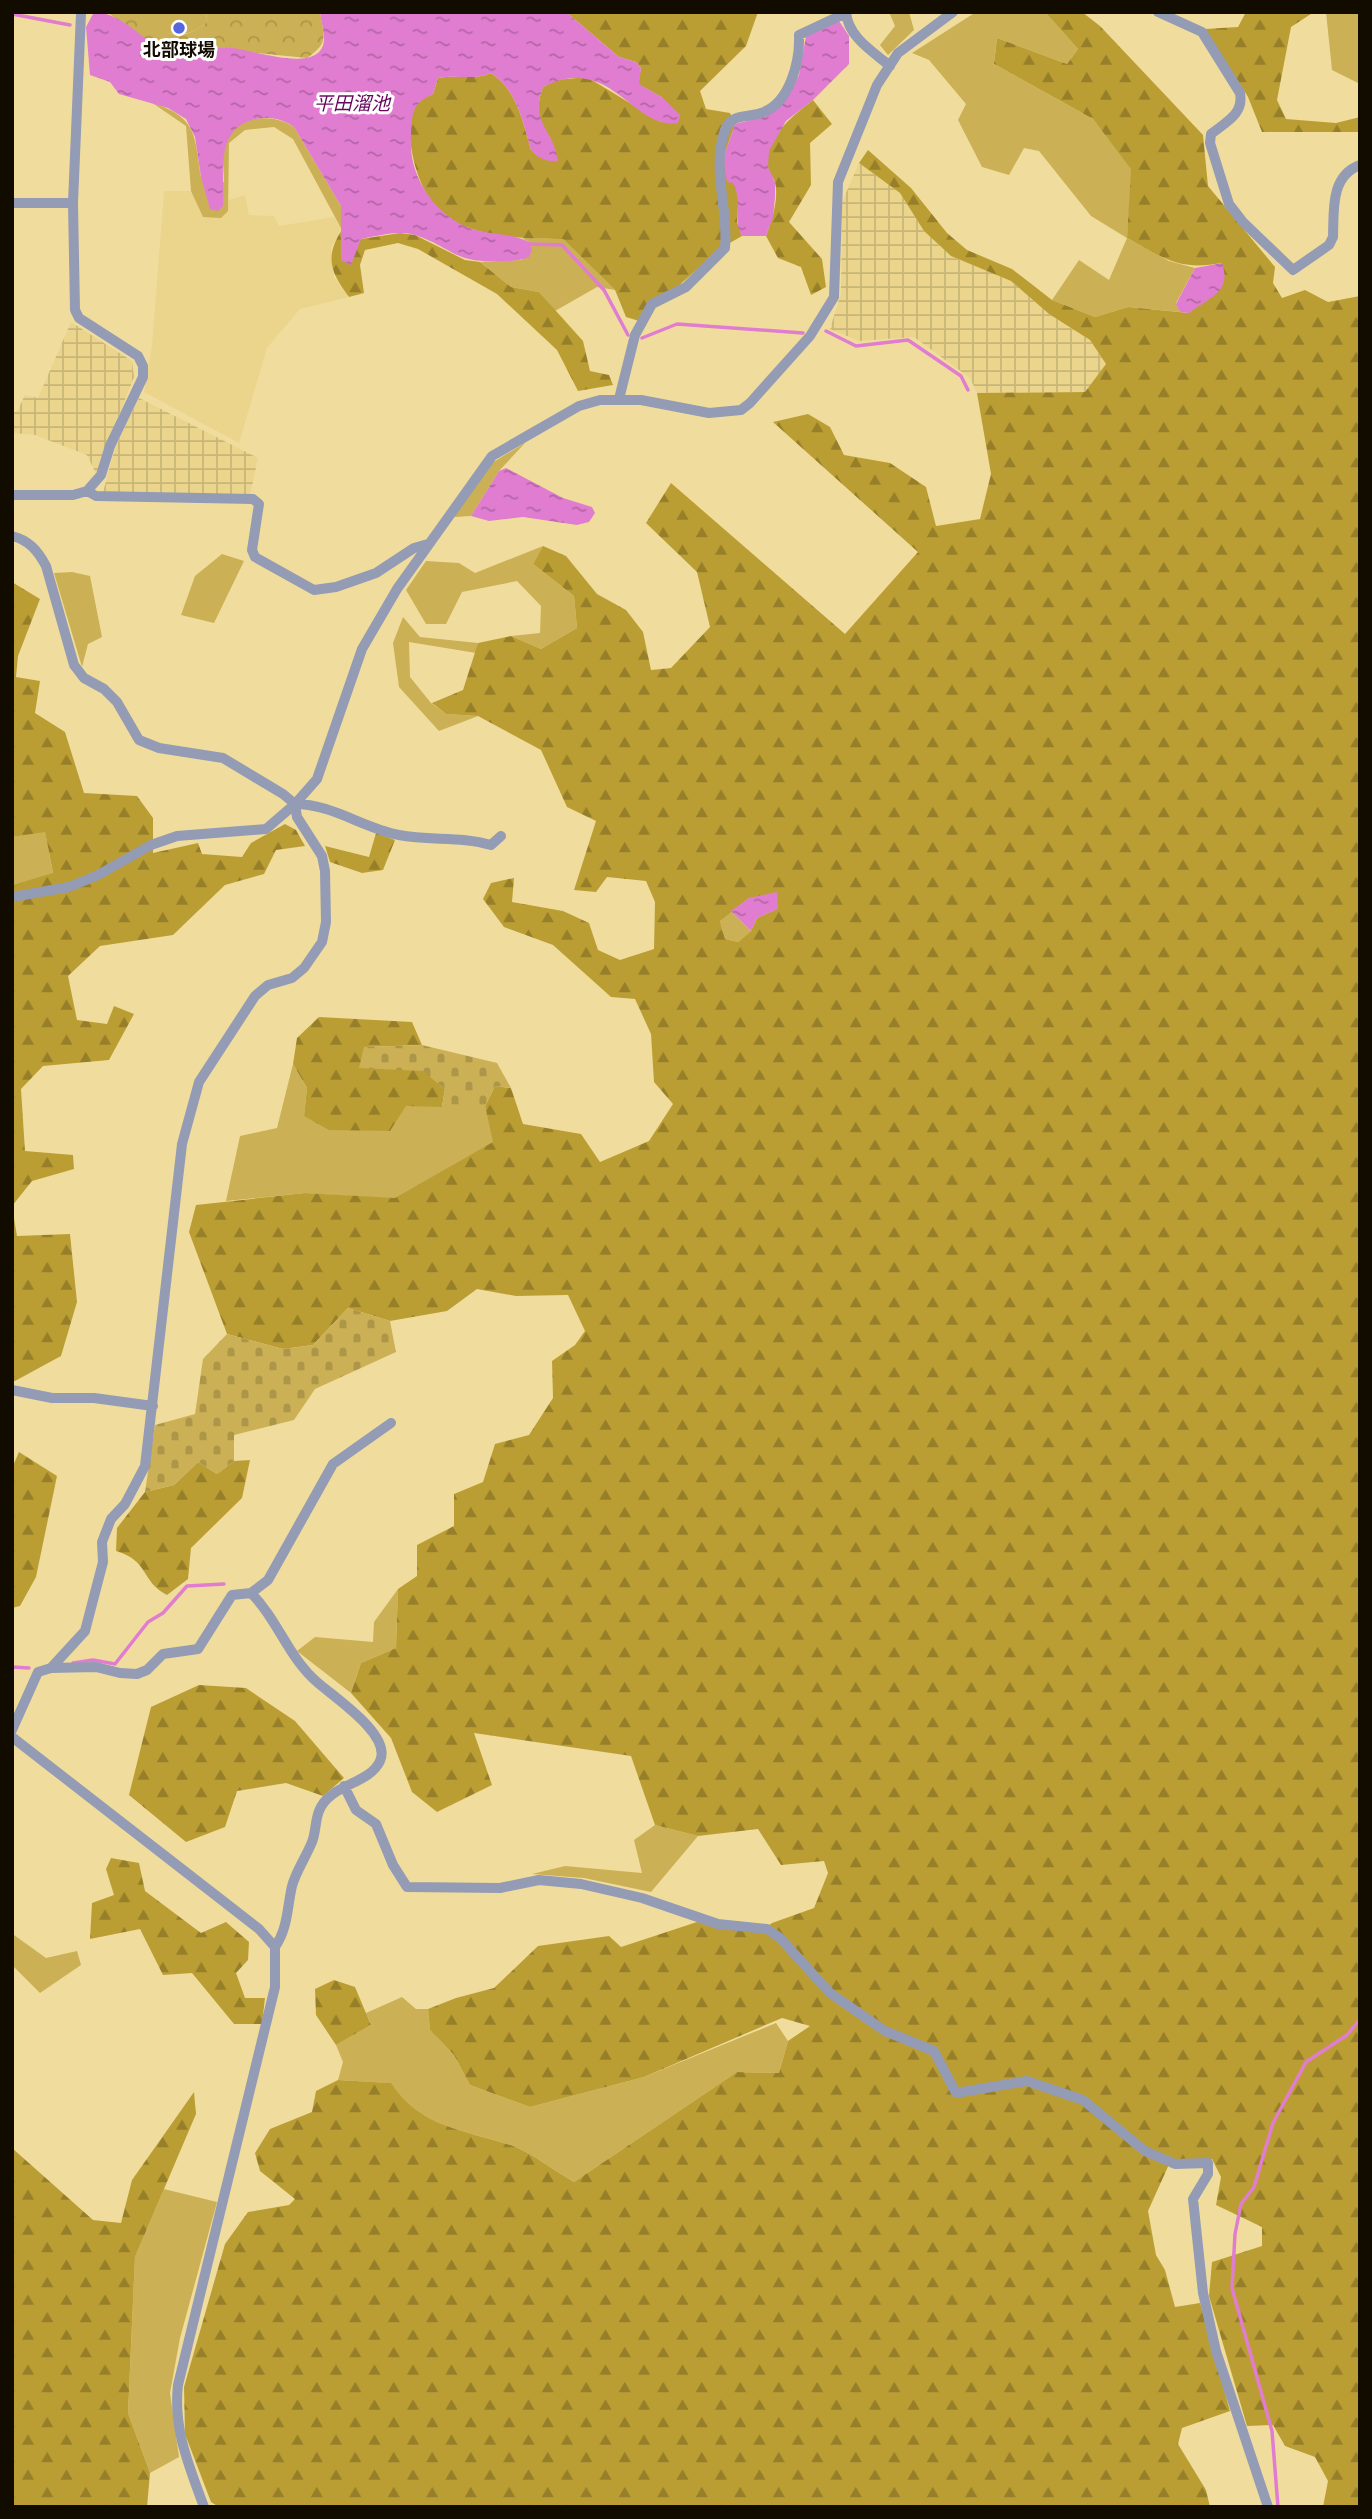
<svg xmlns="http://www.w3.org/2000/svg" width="1372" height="2519" viewBox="0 0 1372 2519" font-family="'Roboto Condensed','Noto Sans JP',sans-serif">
	<defs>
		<pattern id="industrial-grid" width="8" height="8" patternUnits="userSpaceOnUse" patternTransform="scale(1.75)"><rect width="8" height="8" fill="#ebd58d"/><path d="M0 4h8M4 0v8" fill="none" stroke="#c8b678"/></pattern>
		<pattern id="forest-firs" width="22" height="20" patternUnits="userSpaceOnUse" patternTransform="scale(1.75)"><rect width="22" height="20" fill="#bb9e33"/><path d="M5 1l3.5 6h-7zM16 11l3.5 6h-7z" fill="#977f29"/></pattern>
		<pattern id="cemetery-stones" width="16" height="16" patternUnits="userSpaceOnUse" patternTransform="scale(1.75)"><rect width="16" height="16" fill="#cbb055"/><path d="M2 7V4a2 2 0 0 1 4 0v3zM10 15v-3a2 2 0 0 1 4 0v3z" fill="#ad9648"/></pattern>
		<pattern id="park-crowns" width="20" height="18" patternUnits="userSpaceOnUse" patternTransform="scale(1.75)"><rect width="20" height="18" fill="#cbb055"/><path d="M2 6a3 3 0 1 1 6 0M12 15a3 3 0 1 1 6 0" fill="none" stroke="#ad9648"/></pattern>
		<pattern id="water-ripples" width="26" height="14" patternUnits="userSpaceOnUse" patternTransform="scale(1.75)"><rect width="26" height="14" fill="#e07dd0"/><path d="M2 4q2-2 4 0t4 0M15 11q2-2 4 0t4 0" fill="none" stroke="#b465a6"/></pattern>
	</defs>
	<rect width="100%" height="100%" fill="#f0dd9d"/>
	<path fill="#ebd58d" d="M164,191H191L204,217L228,211V200L245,195L249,215L274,216L279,226L334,217L342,230L331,247L334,277L349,297L300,309L267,348L239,443L144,392L152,346Z"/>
	<path fill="url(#industrial-grid)" d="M859,163L900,193L924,231L951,256L1011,281L1049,314L1090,340L1106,364L1085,392L977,393L970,378L914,337L859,341L830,329L841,293L842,202Z
		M71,322L132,361L134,377L96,474L87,455L35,435L12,433V412H17L25,395L38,398Z
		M139,398L258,458L250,496L103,492L115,448Z"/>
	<path fill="#cbb055" d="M129,12H207L206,23C175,47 160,28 129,12Z
		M889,12H909L914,30L888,55L880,45L895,26Z
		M976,12H1045L1078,49L1067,64L997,38L994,64L1093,119L1132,169L1127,238L1169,261L1195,268L1176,303L1180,312L1128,307L1095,317L1052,300L1079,260L1109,280L1127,238L1091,216L1039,151L1024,148L1009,175L982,167L958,120L966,104L929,60L912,53Z
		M1326,12H1360V84L1332,70Z
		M151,102C197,118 194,132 201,177L224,182C224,171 221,155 225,144C235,115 272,112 294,127L341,206L342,230L293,139L274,127L245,130L229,143L228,211L221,218L203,217L191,191L186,126Z
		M522,238L563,239L615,290L597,287L555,311L539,292L511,287L480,262L522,260L529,242Z
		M525,443L499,471L471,516L454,517L490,464Z
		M543,546L533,564L574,596L577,628L541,649L511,636L540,633L541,606L517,581L462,592L446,624H426L406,590L426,561L459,563L475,573Z
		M222,554L244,561L214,623L181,615L195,576Z
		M72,572L90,576L102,637L88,644L82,667L54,573Z
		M403,617L420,637L478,643L476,653L409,642L410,677L431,703L446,714L478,716L439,731L399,687L393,643Z
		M45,831L53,874L12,885V837Z
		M731,911L751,931L738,942L725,939L720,921Z
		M293,1064L307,1088L304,1116L406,1106H485L494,1142L395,1199L305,1193L226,1201L240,1136L277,1128Z
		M398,1589L396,1648L361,1663L351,1693L297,1651L315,1637L373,1642L374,1622Z
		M655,1825L698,1836L651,1892L584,1878L532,1874L565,1866L642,1873L634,1840Z
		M12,1927L14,1935L46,1958L77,1951L81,1965L40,1993L12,1965Z
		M402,1997L416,2009H428L430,2030L454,2055L470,2085L530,2107L644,2077L776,2023L788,2041L779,2073L737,2072L574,2182C554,2171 534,2154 513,2146C466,2130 420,2128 390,2083L338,2080L343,2062L336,2045L371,2025L366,2013Z
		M164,2189L217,2202L180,2338L170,2393L179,2457L150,2473L128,2413L135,2257Z"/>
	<path fill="url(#forest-firs)" fill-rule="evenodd" d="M566,12H758L746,46L700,91L706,109L730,113L735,124L723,159L739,193L737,222L742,236L721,248L639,321L626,317L615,290L563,239C525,238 475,239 443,214C418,195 404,139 412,110C415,100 425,98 433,94L438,78C457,74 473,81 491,73C517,90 523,122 531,150L551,139C538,122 535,107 543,87L556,80L587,77L661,122L663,98L638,84L641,68L636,62L619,57Z
		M1045,12H1082L1100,26L1203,135L1208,186L1275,267L1273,283L1282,298L1305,290L1328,302L1360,296V2507H1323L1328,2481L1315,2457L1285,2446L1273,2425L1247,2426L1209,2296L1212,2262L1262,2246V2227L1216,2205L1221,2177L1212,2159L1171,2160L1148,2211L1156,2255L1165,2270L1175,2307L1200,2303L1230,2411L1182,2428L1178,2444L1206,2490L1210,2507H219L211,2502L185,2434L184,2387L225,2244L248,2212L289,2205L295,2199L260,2171L255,2153L270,2129L312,2112L316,2091L338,2080L391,2083C420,2128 466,2130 513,2146C534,2154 554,2171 574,2182L737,2072L779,2073L788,2041L810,2026L782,2018L644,2077L530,2107L470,2085L454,2055L430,2030L428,2009L456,1998L494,1988L538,1946L609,1936L621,1947L697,1922L759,1932L772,1923L814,1908L828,1873L824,1861L781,1865L758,1829L698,1836L655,1825L631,1756L474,1733L492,1785L437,1812L412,1792L391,1738L351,1693L361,1663L396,1648L398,1589L417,1576V1545L454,1526V1494L483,1482L495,1444L529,1435L553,1398L552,1361L575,1345L585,1331L568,1295L516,1296L477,1289L447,1311L390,1321L348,1308L313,1345L283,1349L227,1334L189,1232L196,1205L305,1193L395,1198L493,1142L485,1106L495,1086L511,1088L523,1124L581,1134L600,1162L649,1141L673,1104L654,1082L651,1034L635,999L611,997L553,945L504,927L483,899L491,883L514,878L512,902L563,911L589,923L598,950L620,960L654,949L655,902L646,881L607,877L596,892L574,890L596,821L567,807L541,750L478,716L446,714L432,703L463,690L478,643L511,636L541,649L577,628L574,596L533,564L543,546L566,556L597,594L626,610L643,632L651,670L671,668L710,627L697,572L646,523L671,483L845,634L918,552L773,422L808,414L830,427L844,455L890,463L926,487L936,526L980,519L991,474L977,393L1085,392L1106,364L1090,340L1049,314L1011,281L951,256L924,231L900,193L859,163L868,150L911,188L947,233L967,250L1012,269L1052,300L1095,317L1128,307L1189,313L1222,263C1178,271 1164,258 1127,238L1131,169L1093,119L994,64L997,38L1067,64L1078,49ZM749,898L777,909L757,918L751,931L738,942L725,939L720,921Z
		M1246,12H1314L1291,27L1277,100L1286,119L1336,123L1360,117V132H1262L1248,97L1205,29L1238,27Z
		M813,100L832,124L810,143L811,185L789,222L822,259L826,287L811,295L801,267L778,258L766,236C772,220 779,199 775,182C773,176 768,172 768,166C764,137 794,115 813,100Z
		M342,230L341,259L361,239L400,233L415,235L465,260L480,262L511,287L539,292L583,341L590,371L609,375L613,385L578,391L557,350L497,294L418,249L398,243L365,250L360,265L364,293L349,297C331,273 324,257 342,230Z
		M12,582L40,599L18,656L16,677L40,681L35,713L65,732L84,793L137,796L153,818V853L198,843L202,854L242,857L251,843L285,824L296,830L305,846L276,850L264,874L225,885L173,935L100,946L68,976L77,1020L107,1024L114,1006L134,1014L109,1060L43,1066L21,1089L25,1151L73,1155L74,1169L32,1181L12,1206L17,1236L70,1234L77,1302L61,1356L15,1381H12V885L53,873L45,832L12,837Z
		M376,833L395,840L383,870L362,873L330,862L325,846L369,857Z
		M319,1017L412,1022L422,1045L365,1047L424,1071L445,1089L442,1107L406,1106L390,1131L329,1130L304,1116L307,1088L293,1064L297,1038Z
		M19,1452L57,1476L36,1577L20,1606L12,1608V1468Z
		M250,1460L242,1498L191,1548L188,1579L167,1595C140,1581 150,1561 116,1551L117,1528L145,1492L174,1485L198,1462L217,1474L234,1461Z
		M199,1685L246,1688L295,1721L344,1778L323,1796L286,1783L237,1791L225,1827L186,1842L129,1795L151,1707Z
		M111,1858L139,1863L145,1891L201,1933L226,1922L249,1942L248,1960L236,1973L245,1998H265L262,2024H234L192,1973L163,1975L140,1929L90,1939L92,1903L114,1895L106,1869Z
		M334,1980L355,1987L371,2025L336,2045L316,2015L315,1989Z
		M194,2092L196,2114L135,2257L128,2413L150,2473L147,2507H12V2148L93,2220L121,2223L132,2180Z"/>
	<path fill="url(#cemetery-stones)" d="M422,1045L497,1063L511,1088L495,1086L485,1106L442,1107L445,1089L423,1071L359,1068L364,1047Z
		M348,1308L390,1321L396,1352L315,1389L294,1420L234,1435V1461L217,1474L198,1462L174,1485L145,1492L155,1425L195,1414L203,1359L227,1334L283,1349L313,1345Z"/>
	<path fill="url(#park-crowns)" d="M107,12C114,12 123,11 130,13C164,22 169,51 206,23L207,12H320C324,37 329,43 307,58L208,48L175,58L158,50Z"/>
	<path fill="url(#water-ripples)" d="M94,12C123,12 148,46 175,58C195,55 212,46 233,48C253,50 323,76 324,39C324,30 321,21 320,12H566L619,57L636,62L641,68L639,84L663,98L680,115L678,123C633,131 611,52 543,87C529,122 554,130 558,161C547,162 537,158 531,150C523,122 517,90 491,73C473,81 458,74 438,78L433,94C411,104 412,114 411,137C408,176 435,216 472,229C490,235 512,233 529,242L532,250L529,257C520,261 512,261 502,261C454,264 454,248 415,235C398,230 378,236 361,239L351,265L341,260V206L294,127C281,118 268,116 252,120C214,131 225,175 223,206L218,211L210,209L201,177L195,137L186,119L168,108L119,94L110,82L90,75L86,27Z
		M839,21L849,36V64L813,100L786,121L769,151L768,167L775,182V197L773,217L766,236H742C732,219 743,201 733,183L727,182L723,159L735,124L767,116L789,93L799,75L806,36Z
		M1222,263C1232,292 1210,297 1189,313L1180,312L1176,304L1195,268Z
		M506,468L563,498L592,507L595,513L589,522L577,525L523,517L489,521L471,516L499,471Z
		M777,892L778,909L757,918L751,931L731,911L749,898Z"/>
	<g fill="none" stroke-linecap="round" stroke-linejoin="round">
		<path stroke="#e07dd0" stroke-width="3.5" d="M12,14L70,25
			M526,244L562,245L604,290L628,335
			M826,331L856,346L908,340L961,376L968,390
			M642,338L677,324L803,333
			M73,1663L93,1660L115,1664L148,1622L163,1613L187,1586L224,1584
			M12,1667L29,1668
			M1278,2507L1272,2431L1232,2288L1235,2234L1241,2204L1254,2187L1273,2123L1306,2062L1347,2035L1360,2019"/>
		<path stroke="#949bb4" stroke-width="10" d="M846,12C848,37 872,51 890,66
			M1158,12L1202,32L1240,93C1244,114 1226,122 1211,134L1210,143L1229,204L1243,222L1293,270L1329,245L1333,237C1334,211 1330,176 1360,165
			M12,203H73
			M619,399L635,335L652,304L686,287L725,248C729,208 711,169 725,130C731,113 748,118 761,113C790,104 800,61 799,35L846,13
			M87,491L96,496L253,499L259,504L252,550L255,557L314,590L336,587L376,573L414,548L428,544
			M12,495H73L87,491L101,475L110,446L143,377V366L138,356L79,318L75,310L73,203L81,13
			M12,536C29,540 38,551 46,566L74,665L84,678L104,689L117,702L139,740L159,748L223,758L283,794L295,804L297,817L322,856L325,871L326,922L322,942L304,968L292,978L268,985L255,996L199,1082L182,1144L145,1466L125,1504L111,1519L102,1542L103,1562L85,1631L51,1668
			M295,804C332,804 363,828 399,835C430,841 461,836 491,845L501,836
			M12,897L69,887L98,875L151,845L177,836L266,829L295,804L317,779L362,649L397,589L492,456L579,406L600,400H641L709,413L741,410L750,403L810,336L834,297L838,182L877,85L898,53L953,12
			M12,1390L52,1398H94L153,1406
			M251,1593L268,1580L333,1464L391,1423
			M12,1730L38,1672L51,1668L96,1667L120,1673L137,1674L147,1670L163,1654L198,1649L232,1595L251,1593C278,1620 288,1657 317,1682C335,1698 392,1735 380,1761C369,1785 329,1784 319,1811C315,1821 316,1832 312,1842C306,1857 296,1871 292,1886C287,1908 288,1928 275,1947
			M12,1737L259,1929L275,1947V1987L178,2385C173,2429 189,2466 204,2507
			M344,1786L356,1810L376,1824L393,1865L407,1887L500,1888L539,1880L581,1884L642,1898L718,1924L767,1929L780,1938L830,1993L885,2031L934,2051L956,2093L1027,2081L1083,2100L1145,2151L1175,2164L1208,2163V2174L1193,2199L1203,2293L1216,2351L1268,2507"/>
	</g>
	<circle fill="#5666dd" stroke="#fefefe" stroke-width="2.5" cx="179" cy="28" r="7"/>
	<g text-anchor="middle" stroke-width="6" stroke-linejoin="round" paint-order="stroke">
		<g font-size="18" font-weight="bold" fill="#120b00" stroke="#fefefe">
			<text x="179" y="56">北部球場</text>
		</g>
		<g font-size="19" font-style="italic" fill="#65085c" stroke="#fefefe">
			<text x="352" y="110">平田溜池</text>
		</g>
	</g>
	<rect width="1372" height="2519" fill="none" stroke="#120b00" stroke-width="28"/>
</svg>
